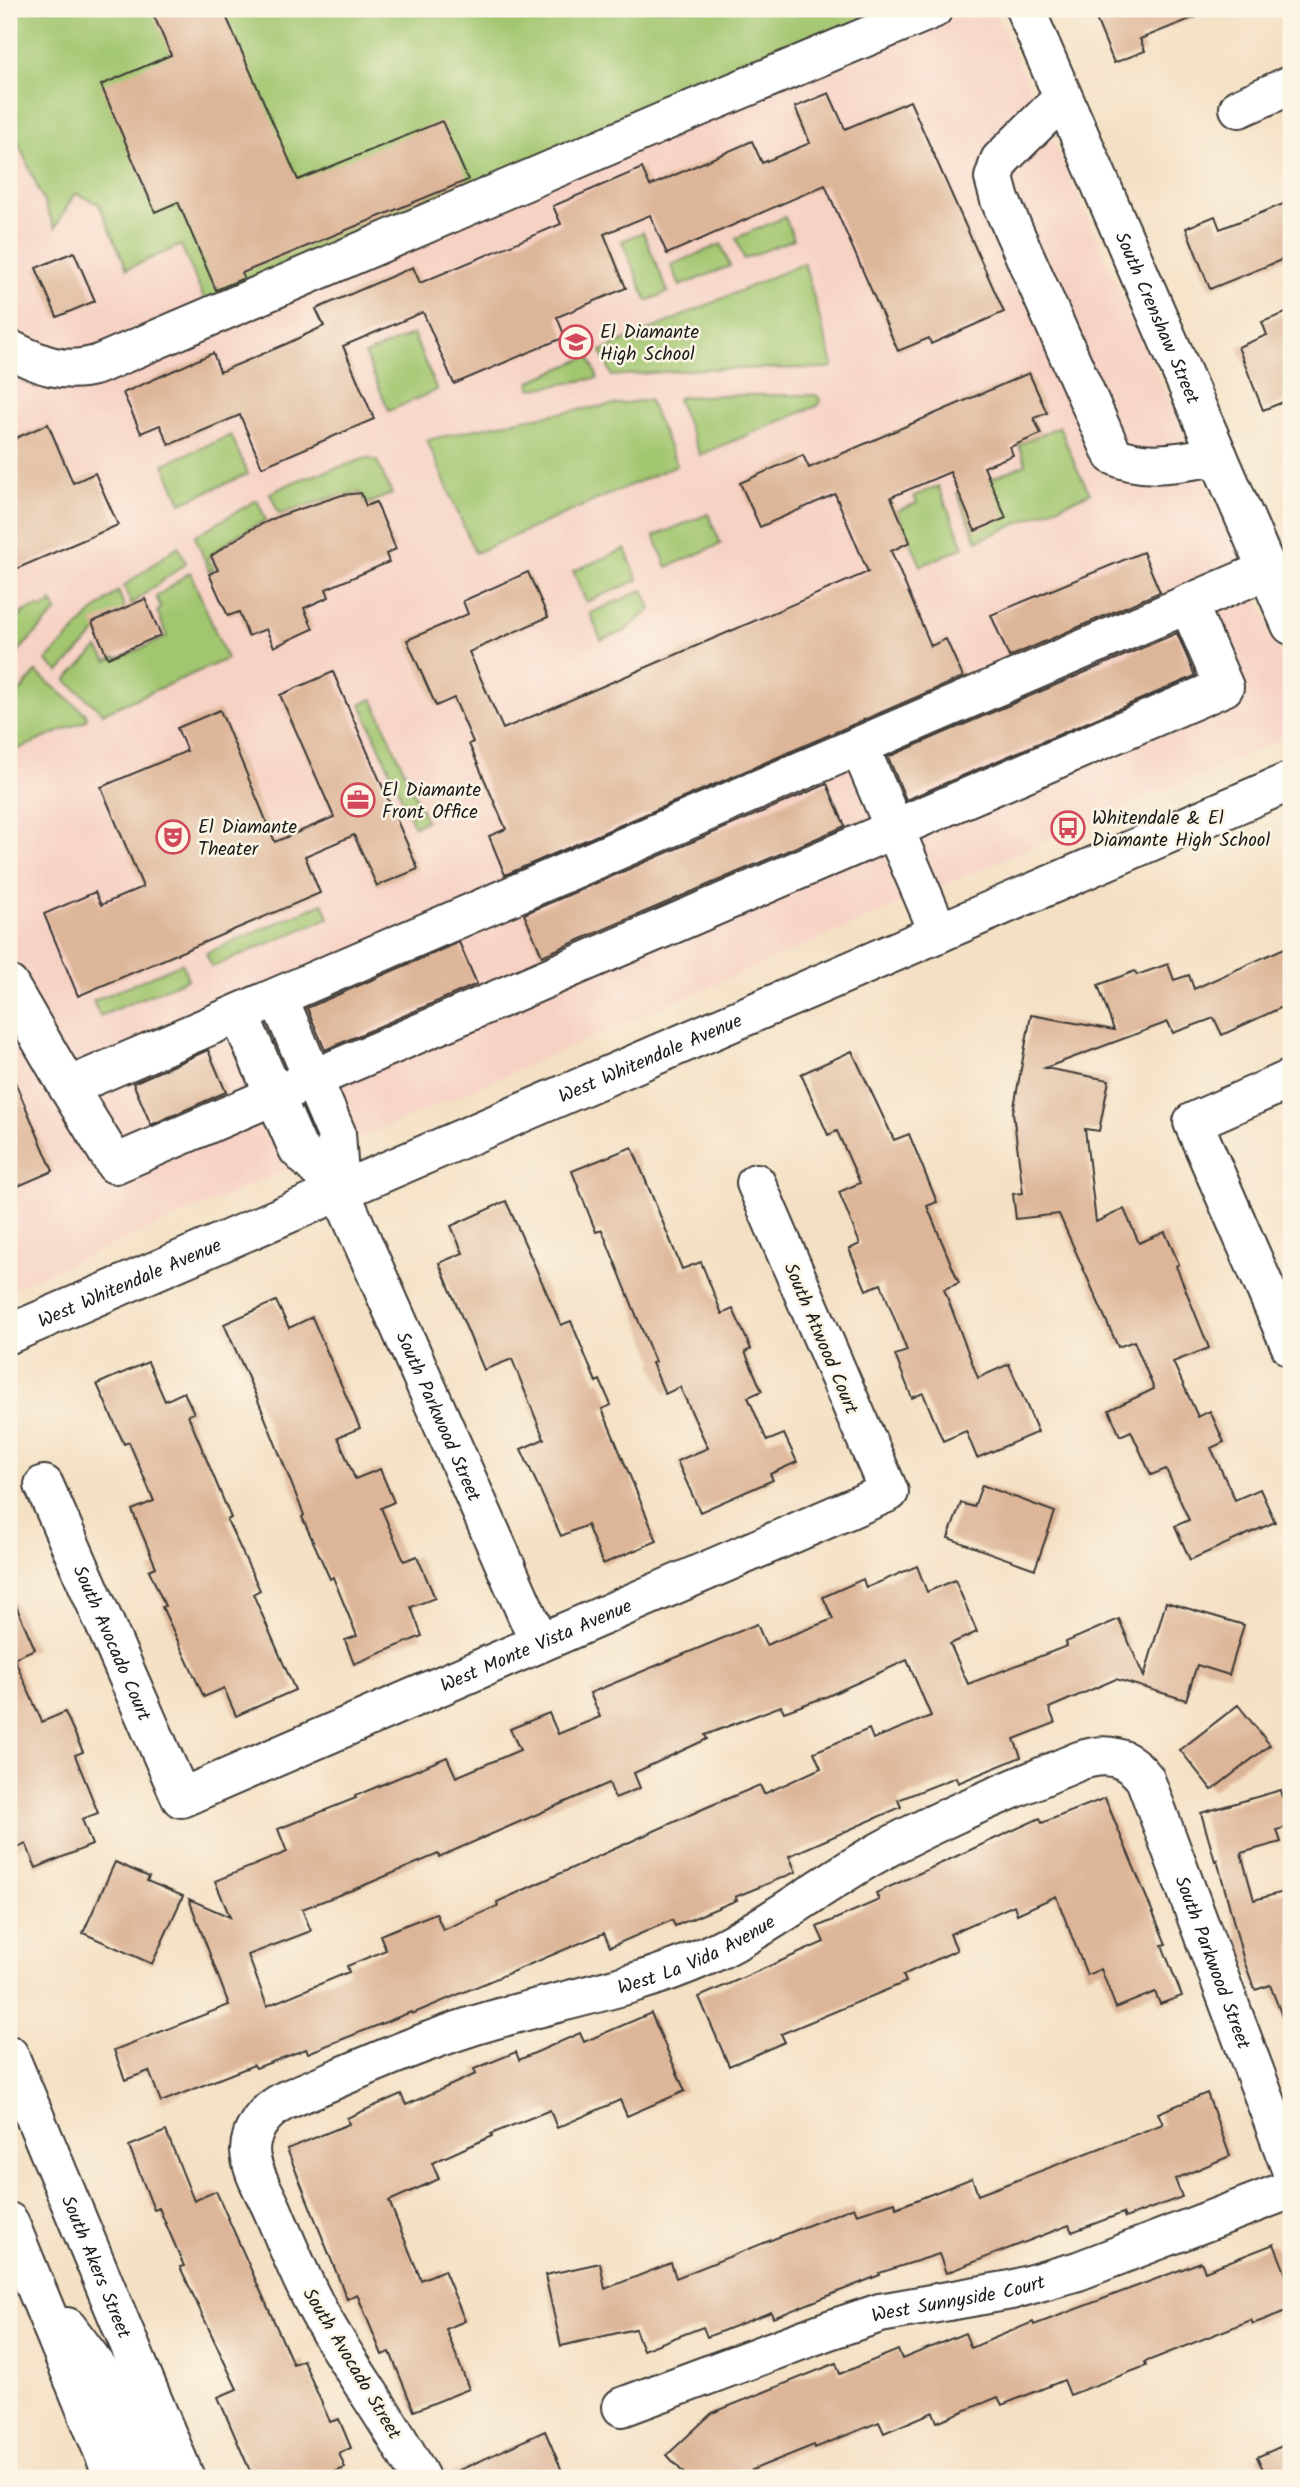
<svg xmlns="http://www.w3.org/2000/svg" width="1300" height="2487" viewBox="0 0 1300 2487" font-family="Kalam,sans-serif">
	<rect width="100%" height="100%" fill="#fcf5e5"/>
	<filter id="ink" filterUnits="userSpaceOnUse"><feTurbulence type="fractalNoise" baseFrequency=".0143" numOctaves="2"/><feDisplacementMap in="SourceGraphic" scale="14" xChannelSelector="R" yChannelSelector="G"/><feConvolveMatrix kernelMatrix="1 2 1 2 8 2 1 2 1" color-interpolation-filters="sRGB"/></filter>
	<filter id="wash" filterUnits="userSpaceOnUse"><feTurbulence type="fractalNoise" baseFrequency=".00686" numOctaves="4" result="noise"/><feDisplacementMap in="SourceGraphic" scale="28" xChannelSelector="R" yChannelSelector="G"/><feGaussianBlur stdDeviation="1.57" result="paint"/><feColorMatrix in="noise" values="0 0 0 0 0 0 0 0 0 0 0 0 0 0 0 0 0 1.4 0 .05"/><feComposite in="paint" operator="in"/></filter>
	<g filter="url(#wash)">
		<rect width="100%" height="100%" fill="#f4e0c4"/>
		<path fill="#f6d2c5" d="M9,9H994L1291,674V735L9,1290Z"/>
		<path fill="#a2c670" stroke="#5f7146" stroke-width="2" d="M9,9H896L207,306L181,245L127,269L99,204L75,193L55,228L9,121Z
			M785,217L794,239L744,259L736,238Z
			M643,232L668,292L647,301L622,241Z
			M721,244L730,266L680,286L671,265Z
			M804,263L833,365L830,368L703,369L612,376L601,351Z
			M413,334L437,390L389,411L365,355Z
			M589,356L598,378L533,389L530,387L531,381Z
			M730,395H816L820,399L819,405L700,455L677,399L681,397Z
			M649,400L677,465L475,553L427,440C501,422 574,409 649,400Z
			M1059,426L1077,469L1090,493L977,541L957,493L1026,464L1019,445Z
			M231,435L248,474L181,503L164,464Z
			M367,458L377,461L392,494L366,504L360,492L333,497L279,514L270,493L296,481Z
			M938,486L964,547L921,566L897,511L917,503L914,496Z
			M257,500L266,520L234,537L208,557L214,569L209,571L195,536Z
			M708,514L721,544L667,567L654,536Z
			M178,546L186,563L131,604L124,586Z
			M625,549L638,580L586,602L573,571Z
			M190,572L227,659L103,713L66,680L98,648L107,661L116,657L117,659L167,637L157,611L161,608L156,597Z
			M643,590L651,609L625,631L601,640L590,613Z
			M118,591L125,608L98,631L59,672L46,661L90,615Z
			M51,600L57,611L9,661V620L22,616L21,613L38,606L40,609L52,604Z
			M36,672L86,714L87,718L85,721L9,753V705Z
			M373,699L426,821L414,826L361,704Z
			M323,903L329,918L212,967L206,953Z
			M182,963L188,979L100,1016L93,1001Z"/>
		<g id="blocks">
			<path fill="#ddb598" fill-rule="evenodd" d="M151,9H223L298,180L442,121L468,180L242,273L244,278L216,290L178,202L155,212L101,85L171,55Z
				M1092,9H1213V10L1140,39L1145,51L1114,63Z
				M829,93L845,129L910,101L1004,312L931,344L929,338L898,351L825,185L667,254L650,215L604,234L626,288L557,317L565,337L454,384L423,312L343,346L374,419L262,467L240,415L169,445L160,425L141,433L123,393L213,353L220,372L286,344L324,326L316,309L413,267L420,283L561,224L553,206L642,168L650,186L752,141L762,163L810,143L795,107Z
				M1291,201V256L1210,289L1186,228L1215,216L1220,229Z
				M74,252L95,301L57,317L36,268Z
				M1291,311V399L1263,410L1238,347L1267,335L1262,322Z
				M1029,373L1047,413L1034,418L1041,434L1010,447L1013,455L984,467L1006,518L975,531L950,472L891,497L910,542L891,551L931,646L946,639L963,677L505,875L489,836L506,829L469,744L473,742L454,698L436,706L407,640L468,614L463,601L528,572L548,617L469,652L503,729L868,572L835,494L760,527L740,483L803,455L809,468Z
				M48,424L73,483L95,473L118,525L9,572V441Z
				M361,493L366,506L376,502L396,549L386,554L389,562L326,589L329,597L304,608L313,629L274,647L266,629L248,636L239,612L228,616L209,574L218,570L211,556L251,529L279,516L342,495Z
				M1143,552L1160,592L1009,657L991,615Z
				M145,599L161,635L108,658L92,622Z
				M1177,633L1195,676L906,800L888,757Z
				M333,672L418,869L377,886L354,835L305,856L320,893L78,996L44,914L95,892L101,905L143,887L101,787L187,751L177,728L220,710L275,842L334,817L280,695Z
				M827,784L845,826L542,956L524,914Z
				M459,942L477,984L325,1050L307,1008Z
				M1291,945V1003L1222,1035L1214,1018L1173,1033L1168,1022L1045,1068L1109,1080L1099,1131L1085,1129L1096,1222L1124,1209L1139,1243L1165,1232L1179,1264L1176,1266L1209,1348L1173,1362L1198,1417L1210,1411L1224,1442L1211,1448L1235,1500L1260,1489L1275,1522L1190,1560L1175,1526L1189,1520L1166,1469L1151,1475L1131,1431L1120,1436L1109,1410L1154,1389L1134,1341L1118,1347L1059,1214L1016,1219L1013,1194L1023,1193L1013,1112L1031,1015L1114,1030L1098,985L1135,971L1137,975L1168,964L1174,980L1189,975L1194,989Z
				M208,1050L226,1092L151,1125L133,1083Z
				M852,1051L894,1140L909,1134L937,1202L927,1206L959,1283L944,1289L978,1378L1009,1364L1038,1432L977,1458L966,1431L943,1441L923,1393L912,1398L895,1355L907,1351L881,1284L866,1290L849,1249L860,1244L839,1192L860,1183L837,1131L828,1135L801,1074Z
				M9,1068L53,1171L9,1190Z
				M632,1147L682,1269L701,1262L722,1314L733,1309L751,1349L745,1352L762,1391L748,1397L767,1441L784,1434L797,1462L770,1474L773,1480L700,1512L677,1461L708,1448L680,1387L665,1394L652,1363L655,1362L602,1230L596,1232L572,1171Z
				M506,1201L561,1325L571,1321L596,1382L600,1380L611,1405L602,1409L657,1541L603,1564L587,1525L561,1536L521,1449L544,1439L512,1359L484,1370L439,1263L463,1253L451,1226Z
				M276,1301L289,1328L312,1317L360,1428L338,1437L355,1479L380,1469L394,1502L381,1508L404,1561L417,1556L435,1598L411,1607L422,1636L354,1664L345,1640L357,1636L333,1577L330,1579L302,1517L304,1515L257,1398L224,1324Z
				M148,1362L165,1401L184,1392L194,1413L188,1415L231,1518L227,1520L260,1590L253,1594L295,1690L236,1716L224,1688L204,1697L162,1607L165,1606L149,1570L156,1567L132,1510L154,1501L129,1442L124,1444L97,1384Z
				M982,1485L1055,1512L1035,1569L948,1538L961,1503L974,1507Z
				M917,1566L927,1592L955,1580L977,1632L950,1644L968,1684L1067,1646L1066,1642L1119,1619L1144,1677L1166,1602L1244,1625L1229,1675L1197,1665L1186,1700L1116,1679L1049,1708L1055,1723L1014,1739L1021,1757L958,1783L956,1777L898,1800L901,1807L789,1856L796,1872L735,1897L737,1900L675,1926L672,1920L610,1947L604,1933L412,2014L411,2012L308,2053L306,2049L256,2068L254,2065L161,2102L149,2071L125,2080L114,2050L229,2005L189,1899L230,1917L215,1881L287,1852L278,1829L356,1798L355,1796L447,1757L456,1777L520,1750L510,1729L549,1713L558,1734L600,1717L590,1693L757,1624L766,1645L833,1619L823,1597L863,1579L866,1588ZM907,1660L931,1716L873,1739L869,1729L814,1752L821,1768L764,1794L760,1785L705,1808L497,1902L498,1906L443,1930L436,1913L380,1935L386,1950L347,1966L349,1972L267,2006L248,1955L311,1931L302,1909L360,1887L438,1854L439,1857L609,1783L615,1798L640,1788L634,1773L707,1739L705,1735L781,1706L784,1712L828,1696Z
				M9,1590L35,1649L14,1658L42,1722L65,1712L83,1752L75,1755L98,1813L82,1819L92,1845L36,1868L26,1844L15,1849L9,1833Z
				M1238,1705L1270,1745L1212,1790L1180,1750Z
				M1281,1790L1291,1826L1277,1830L1281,1842L1241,1853L1254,1900L1291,1890V2033L1289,2034L1270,1985L1255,1990L1244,1961L1217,1860L1215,1861L1201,1813Z
				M1105,1798L1166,1944L1162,1945L1182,1996L1160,2004L1155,1992L1116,2008L1101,1969L1087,1975L1056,1896L1017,1914L1014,1905L950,1934L957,1950L903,1975L906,1982L781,2034L785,2042L729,2066L699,1997L824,1942L817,1927L879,1900L876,1893L1040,1818L1042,1823Z
				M115,1862L149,1877L147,1881L183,1896L152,1964L83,1933Z
				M651,2013L685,2091L627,2116L620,2100L557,2128L550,2110L491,2134L492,2136L432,2163L439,2179L389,2201L421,2280L444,2270L465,2321L446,2329L469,2389L414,2411L390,2352L382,2355L357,2294L347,2299L287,2149L349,2124L347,2118L401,2094L406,2105L476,2074L474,2069L516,2052L519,2060L580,2033L584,2042Z
				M1207,2093L1230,2156L1175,2179L1182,2197L1125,2218L1123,2213L1072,2232L1069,2225L946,2273L939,2254L879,2273L880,2275L773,2318L771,2312L707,2337L703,2327L643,2350L635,2329L561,2346L545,2275L600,2263L605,2289L671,2263L676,2278L854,2207L857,2214L895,2202L896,2208L972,2178L978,2195L1163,2124L1158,2113Z
				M166,2131L194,2201L216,2191L293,2364L303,2360L330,2422L339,2419L351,2448L339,2453L345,2468L320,2478H253L218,2397L237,2389L180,2267L184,2266L159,2208L154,2210L129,2146Z
				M1274,2244L1291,2287V2309L1253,2324L1251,2320L1145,2362L1146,2366L1070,2395L1064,2380L1002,2405L998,2397L937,2422L933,2412L884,2433L879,2422L815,2448L814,2445L752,2470L760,2478H688L667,2455L712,2413L836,2363L840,2374L898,2350L902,2359L965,2333L971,2348L1033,2322L1034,2325L1201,2262L1205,2271Z
				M545,2431L565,2478H442Z
				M1291,2442V2478H1267L1257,2457Z"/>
		</g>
	</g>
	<g filter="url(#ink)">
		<use href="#blocks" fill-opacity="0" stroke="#3c3935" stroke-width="2"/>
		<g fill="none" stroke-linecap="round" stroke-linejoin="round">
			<defs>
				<g id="minor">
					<path id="s1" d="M1025,9L1291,625"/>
					<path d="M1063,98L1000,160L994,178L1000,200L1113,455C1145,471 1183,461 1218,456"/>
					<path d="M1239,108L1291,85"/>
					<path d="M9,349C39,364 63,375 97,365L670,119L933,9"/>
					<path d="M859,746L939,933"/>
					<path d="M9,985L68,1087L1267,570"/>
					<path id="s2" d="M278,997L336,1133L340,1191L539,1642"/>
					<path d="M239,1014L298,1149L340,1191"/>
					<path d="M1291,1079L1193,1122L1291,1347"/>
					<path d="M68,1087L115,1164L1224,687L1188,604"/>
					<path id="s3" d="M9,1334L1291,781"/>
					<path id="s4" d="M44,1485L181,1798L889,1492L756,1183"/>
					<path id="s5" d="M622,2407L829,2330L880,2313L1011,2290L1078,2271L1291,2189"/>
					<path id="s6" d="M420,2478C391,2422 353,2373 322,2318C303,2284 288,2247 273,2211C265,2193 251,2171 250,2151C250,2129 265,2111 284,2101C354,2072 424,2039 496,2019C567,1999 637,1987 704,1957C764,1930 815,1889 872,1856C937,1819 1009,1791 1079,1761C1105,1752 1127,1755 1145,1779L1291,2169"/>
				</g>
				<g id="major">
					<path id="s7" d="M9,2055L185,2478"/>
					<path d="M9,2222L114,2478"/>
					<path d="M67,2327L106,2379L148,2478"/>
				</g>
			</defs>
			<use href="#minor" stroke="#3c3935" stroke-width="42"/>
			<use href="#major" stroke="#3c3935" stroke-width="42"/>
			<use href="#minor" stroke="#fff" stroke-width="38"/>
			<use href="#major" stroke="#fff" stroke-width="38"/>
		</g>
	</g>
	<defs>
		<symbol id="school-ring" viewBox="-11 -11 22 22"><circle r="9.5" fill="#fcf5e5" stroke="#d1495b" stroke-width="1.5"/><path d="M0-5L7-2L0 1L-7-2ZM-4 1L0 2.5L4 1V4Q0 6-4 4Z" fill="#d1495b"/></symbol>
		<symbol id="office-ring" viewBox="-11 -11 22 22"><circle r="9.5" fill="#fcf5e5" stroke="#d1495b" stroke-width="1.5"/><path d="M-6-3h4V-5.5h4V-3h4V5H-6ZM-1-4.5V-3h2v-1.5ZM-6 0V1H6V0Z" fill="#d1495b"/></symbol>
		<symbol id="bus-ring" viewBox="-11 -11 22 22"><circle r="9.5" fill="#fcf5e5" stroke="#d1495b" stroke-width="1.5"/><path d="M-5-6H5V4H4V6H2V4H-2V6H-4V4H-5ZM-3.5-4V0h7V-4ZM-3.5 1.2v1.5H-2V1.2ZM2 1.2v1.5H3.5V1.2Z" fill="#d1495b"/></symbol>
		<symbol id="theatre-ring" viewBox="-11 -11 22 22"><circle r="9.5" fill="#fcf5e5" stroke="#d1495b" stroke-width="1.5"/><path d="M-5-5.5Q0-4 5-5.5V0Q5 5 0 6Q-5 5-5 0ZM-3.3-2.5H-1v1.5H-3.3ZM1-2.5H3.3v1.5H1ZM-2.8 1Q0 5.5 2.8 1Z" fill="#d1495b"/></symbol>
	</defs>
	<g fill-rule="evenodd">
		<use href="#school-ring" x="557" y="323" width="38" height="38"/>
		<use href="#office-ring" x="339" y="781" width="38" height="38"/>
		<use href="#bus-ring" x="1049" y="809" width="38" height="38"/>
		<use href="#theatre-ring" x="154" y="818" width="38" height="38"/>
	</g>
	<g text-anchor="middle" stroke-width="5" stroke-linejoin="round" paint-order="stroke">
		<g font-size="19" fill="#1c1c1c" stroke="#fcf5e5">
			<text dy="7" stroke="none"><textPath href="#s1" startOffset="336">South Crenshaw Street</textPath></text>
			<text dy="7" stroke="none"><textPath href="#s3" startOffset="698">West Whitendale Avenue</textPath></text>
			<text dy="7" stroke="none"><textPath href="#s3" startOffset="131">West Whitendale Avenue</textPath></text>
			<text transform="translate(822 1338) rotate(67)" y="7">South Atwood Court</text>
			<text dy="7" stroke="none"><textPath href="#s2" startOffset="452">South Parkwood Street</textPath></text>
			<text dy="7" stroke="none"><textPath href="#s4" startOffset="172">South Avocado Court</textPath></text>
			<text dy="7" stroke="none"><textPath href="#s4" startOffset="728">West Monte Vista Avenue</textPath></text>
			<text dy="7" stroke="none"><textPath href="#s6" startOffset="872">West La Vida Avenue</textPath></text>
			<text dy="7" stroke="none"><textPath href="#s6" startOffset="1572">South Parkwood Street</textPath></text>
			<text dy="7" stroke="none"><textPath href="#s7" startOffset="229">South Akers Street</textPath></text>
			<text dy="7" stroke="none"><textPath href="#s5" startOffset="354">West Sunnyside Court</textPath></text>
			<text transform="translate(353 2363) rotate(59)" y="7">South Avocado Street</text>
		</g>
		<g font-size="19" fill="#1c1c1c" stroke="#fcf5e5" text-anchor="start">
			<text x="600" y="338">El Diamante<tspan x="600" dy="22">High School</tspan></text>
			<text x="382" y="796">El Diamante<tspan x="382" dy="22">Front Office</tspan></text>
			<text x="1092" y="824">Whitendale &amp; El<tspan x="1092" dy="22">Diamante High School</tspan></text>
			<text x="198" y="833">El Diamante<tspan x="198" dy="22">Theater</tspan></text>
		</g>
	</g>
	<rect width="1300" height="2487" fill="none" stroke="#fcf5e5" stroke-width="35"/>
</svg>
